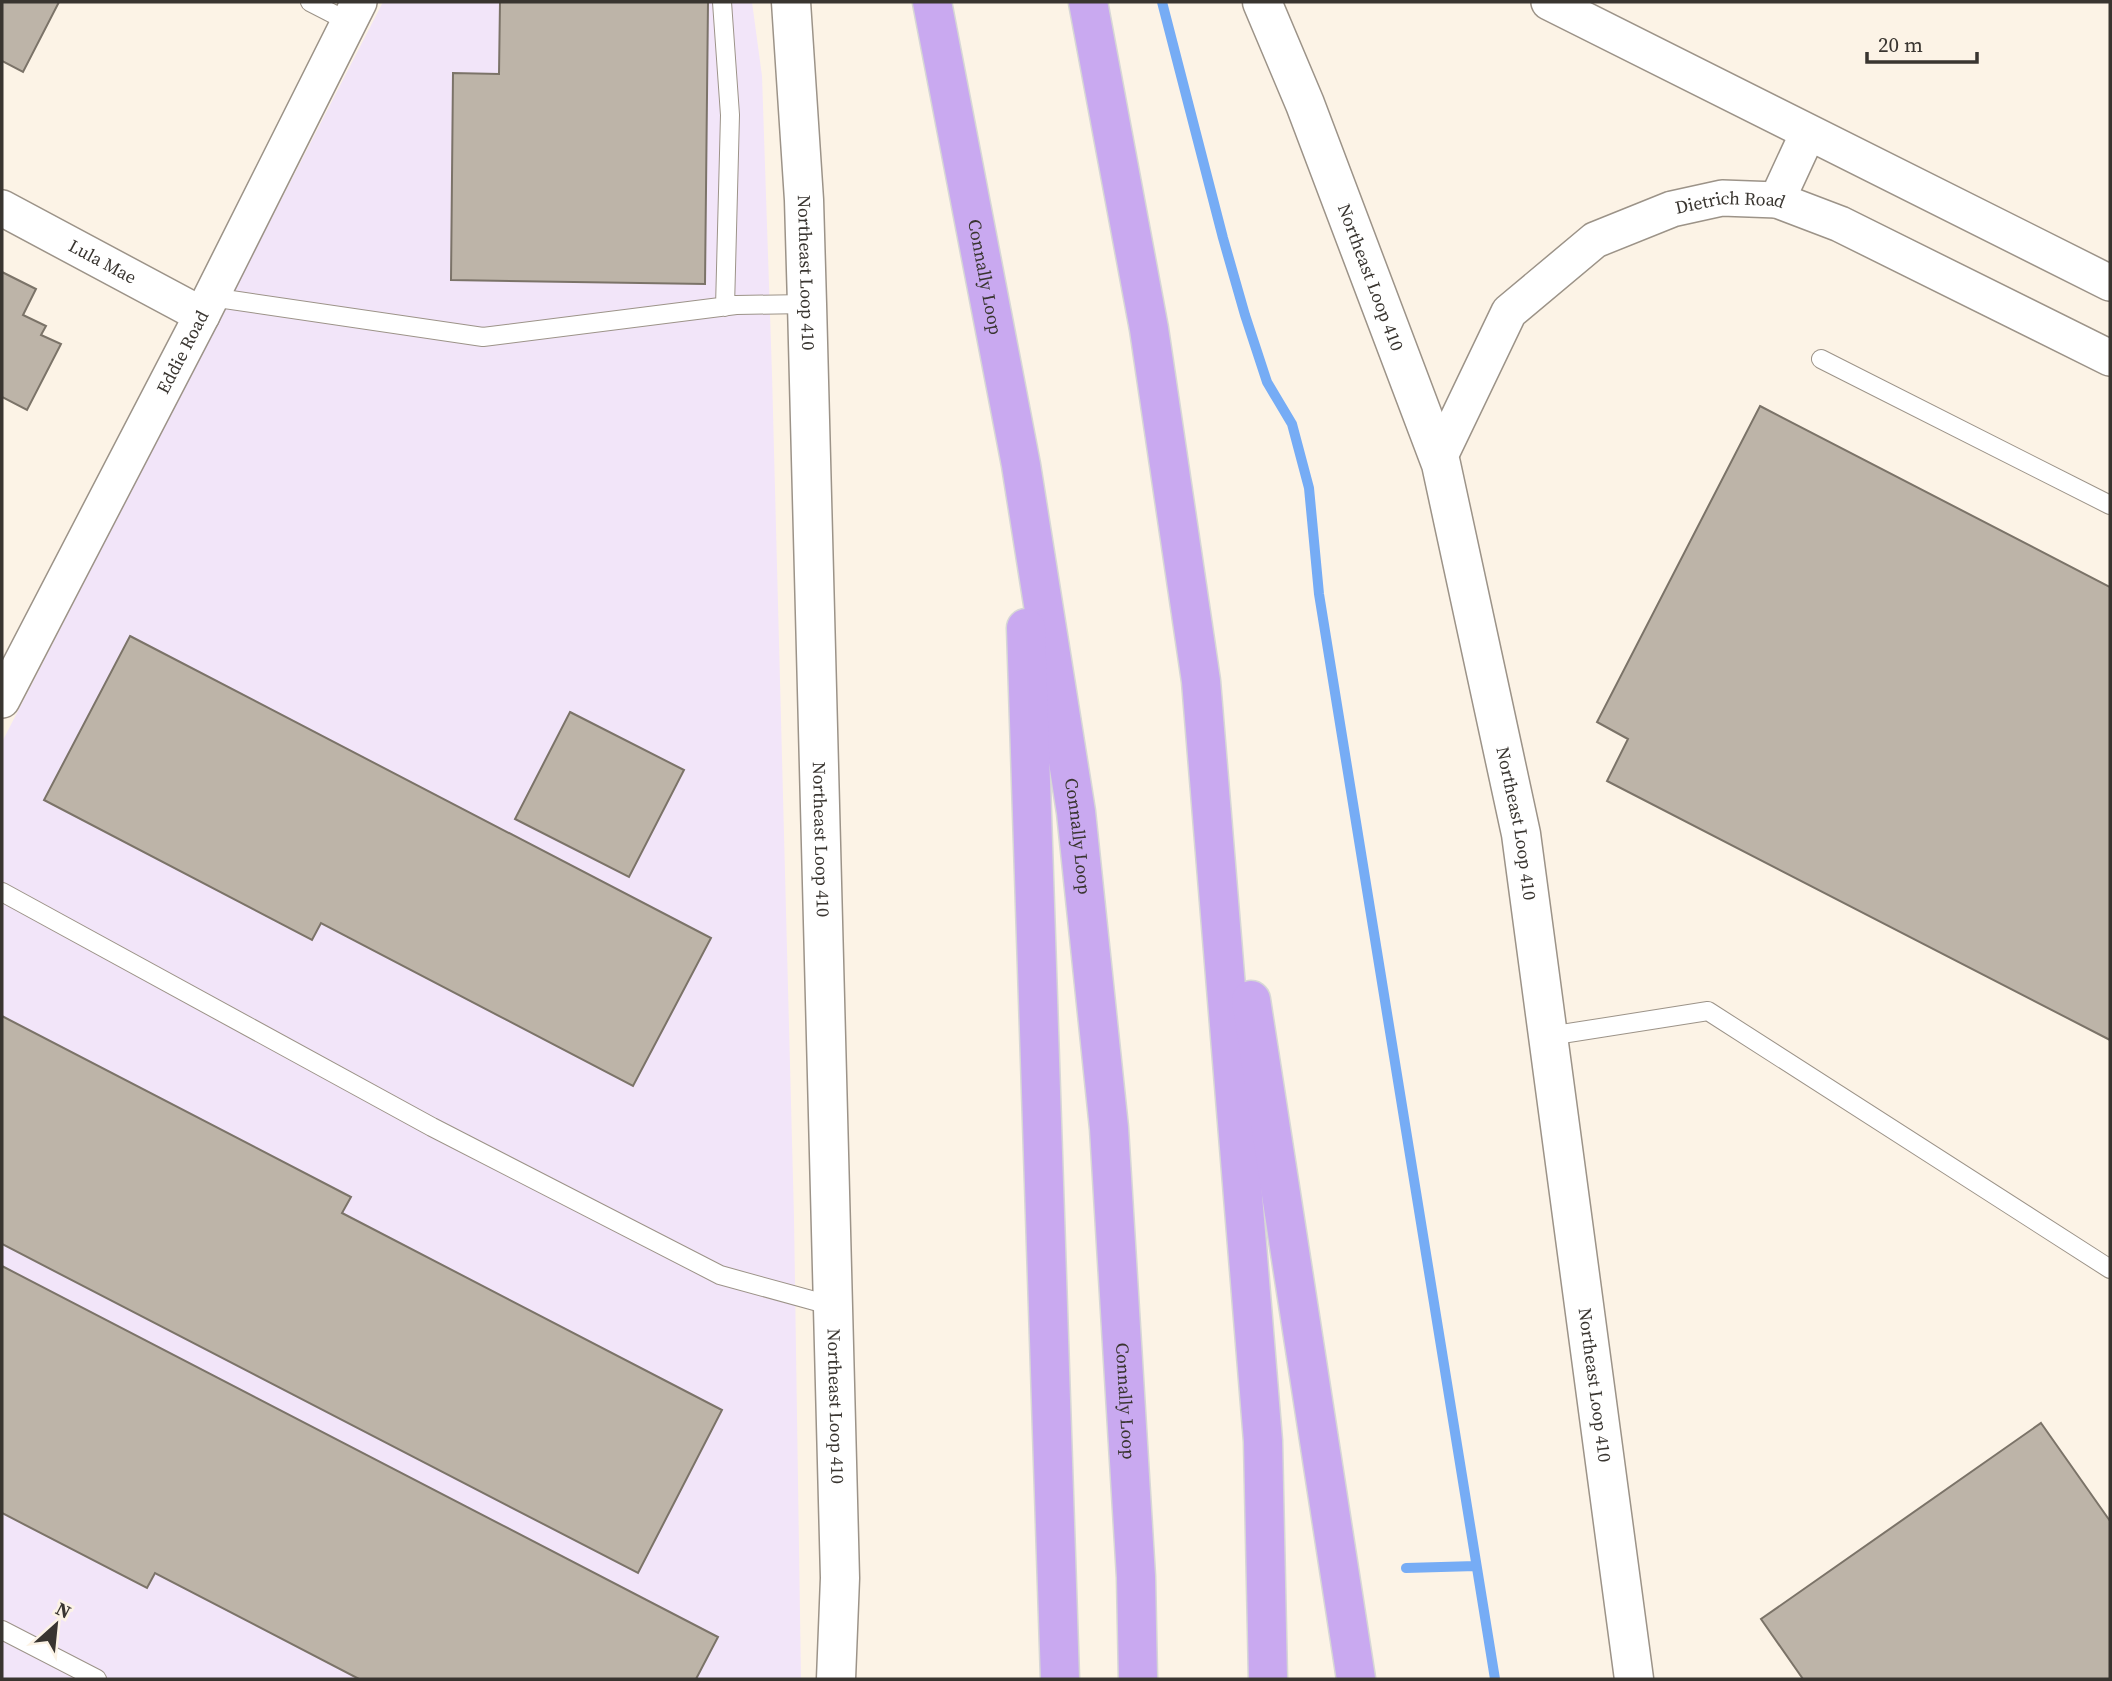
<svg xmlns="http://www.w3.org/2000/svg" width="2112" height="1681" viewBox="0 0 2112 1681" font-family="'Source Serif 4',serif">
	<rect width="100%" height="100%" fill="#fcf3e6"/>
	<path fill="#f2e5f9" d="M383,2H752L762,76L772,374L794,1218L801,1679H2V742Z"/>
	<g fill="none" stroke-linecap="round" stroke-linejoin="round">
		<path stroke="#76acf5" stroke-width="10" d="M1162,2L1223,238L1245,315L1267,382L1292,424L1309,488L1319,594L1495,1679
			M1406,1568L1476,1566"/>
	</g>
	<path fill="#bdb4a8" stroke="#7b7368" stroke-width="2" d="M2,2H59L23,72L2,61Z
		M500,2H708L705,284L451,280L453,73L499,74Z
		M2,272L36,289L23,315L46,326L41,335L61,344L27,410L2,397Z
		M1760,406L2110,587V1040L1607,781L1628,739L1597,722Z
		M130,636L711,938L633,1086L321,923L312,940L44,800Z
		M570,712L684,770L629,877L515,819Z
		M2,1016L351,1197L342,1213L722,1410L638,1573L2,1244Z
		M2,1266L718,1637L696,1679H359L155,1573L147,1588L2,1513Z
		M2041,1423L2110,1521V1679H1803L1761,1619Z"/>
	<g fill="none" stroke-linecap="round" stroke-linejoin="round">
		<defs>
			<path id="lane" d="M310,2L349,22
				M722,2L730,115L725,307
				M211,297L483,337L736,305L807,304
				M1821,359L2110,505
				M2,892L432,1127L720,1275L833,1306
				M1549,1036L1708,1011L2110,1269
				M2,1630L97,1679"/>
			<g id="street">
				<path d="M1549,2L2110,283"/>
				<path d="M1777,200L1808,133"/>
				<path id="s1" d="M2,208L202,315"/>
				<path id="s2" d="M1439,458L1509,312L1595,240L1672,209L1722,198L1777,200L1840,224L2110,358"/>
				<path id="s3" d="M2,700L202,315L359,2"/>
			</g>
			<g id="secondary">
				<path id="s4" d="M791,2L804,200L807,304L840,1578L836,1679"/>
				<path id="s5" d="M1262,2L1305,104L1441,464L1521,834L1634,1679"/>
			</g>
			<g id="highway">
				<path id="s6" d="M932,2L1021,465L1076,812L1109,1128L1136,1577L1138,1679"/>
				<path d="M1088,2L1149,329L1201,681L1263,1441L1268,1679"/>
				<path d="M1026,628L1060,1679"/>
				<path d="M1251,1000L1356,1679"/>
			</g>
		</defs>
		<use href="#lane" stroke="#9c9388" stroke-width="20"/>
		<use href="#street" stroke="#9c9388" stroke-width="38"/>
		<use href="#secondary" stroke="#9c9388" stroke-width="41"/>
		<use href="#highway" stroke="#d7d7d6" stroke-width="41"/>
		<use href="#lane" stroke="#fff" stroke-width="18"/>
		<use href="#street" stroke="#fff" stroke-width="35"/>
		<use href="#secondary" stroke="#fff" stroke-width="38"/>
		<use href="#highway" stroke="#c9a9f0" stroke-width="38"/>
	</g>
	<g text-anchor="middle" stroke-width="6" stroke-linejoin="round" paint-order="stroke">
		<g font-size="18" fill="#393530" stroke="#fcf3e6">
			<text dy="6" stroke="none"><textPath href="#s2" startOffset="416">Dietrich Road</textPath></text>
			<text dy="6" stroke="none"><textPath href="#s1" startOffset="114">Lula Mae</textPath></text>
			<text dy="6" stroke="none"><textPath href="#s4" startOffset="271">Northeast Loop 410</textPath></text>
			<text dy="6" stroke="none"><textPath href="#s6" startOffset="280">Connally Loop</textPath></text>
			<text dy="6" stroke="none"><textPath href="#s5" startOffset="296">Northeast Loop 410</textPath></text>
			<text dy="6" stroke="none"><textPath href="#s3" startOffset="392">Eddie Road</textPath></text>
			<text dy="6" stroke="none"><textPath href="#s5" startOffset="863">Northeast Loop 410</textPath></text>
			<text dy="6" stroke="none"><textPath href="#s6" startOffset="847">Connally Loop</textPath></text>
			<text dy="6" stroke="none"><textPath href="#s4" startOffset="838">Northeast Loop 410</textPath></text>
			<text dy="6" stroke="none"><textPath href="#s5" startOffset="1430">Northeast Loop 410</textPath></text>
			<text dy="6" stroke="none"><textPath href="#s6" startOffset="1414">Connally Loop</textPath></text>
			<text dy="6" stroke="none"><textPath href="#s4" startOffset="1405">Northeast Loop 410</textPath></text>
		</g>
	</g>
	<rect width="2112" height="1681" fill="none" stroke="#393530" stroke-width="7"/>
	<g transform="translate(56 1625) rotate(27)" stroke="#fcf3e6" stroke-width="5" paint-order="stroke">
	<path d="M0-5L12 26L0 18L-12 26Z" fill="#393530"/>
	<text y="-10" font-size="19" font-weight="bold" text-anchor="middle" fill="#393530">N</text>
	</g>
	<path d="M1867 52v10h110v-10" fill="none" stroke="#393530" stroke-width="3.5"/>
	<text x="1878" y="52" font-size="21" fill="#393530" stroke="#fcf3e6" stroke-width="5" paint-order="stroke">20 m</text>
</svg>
